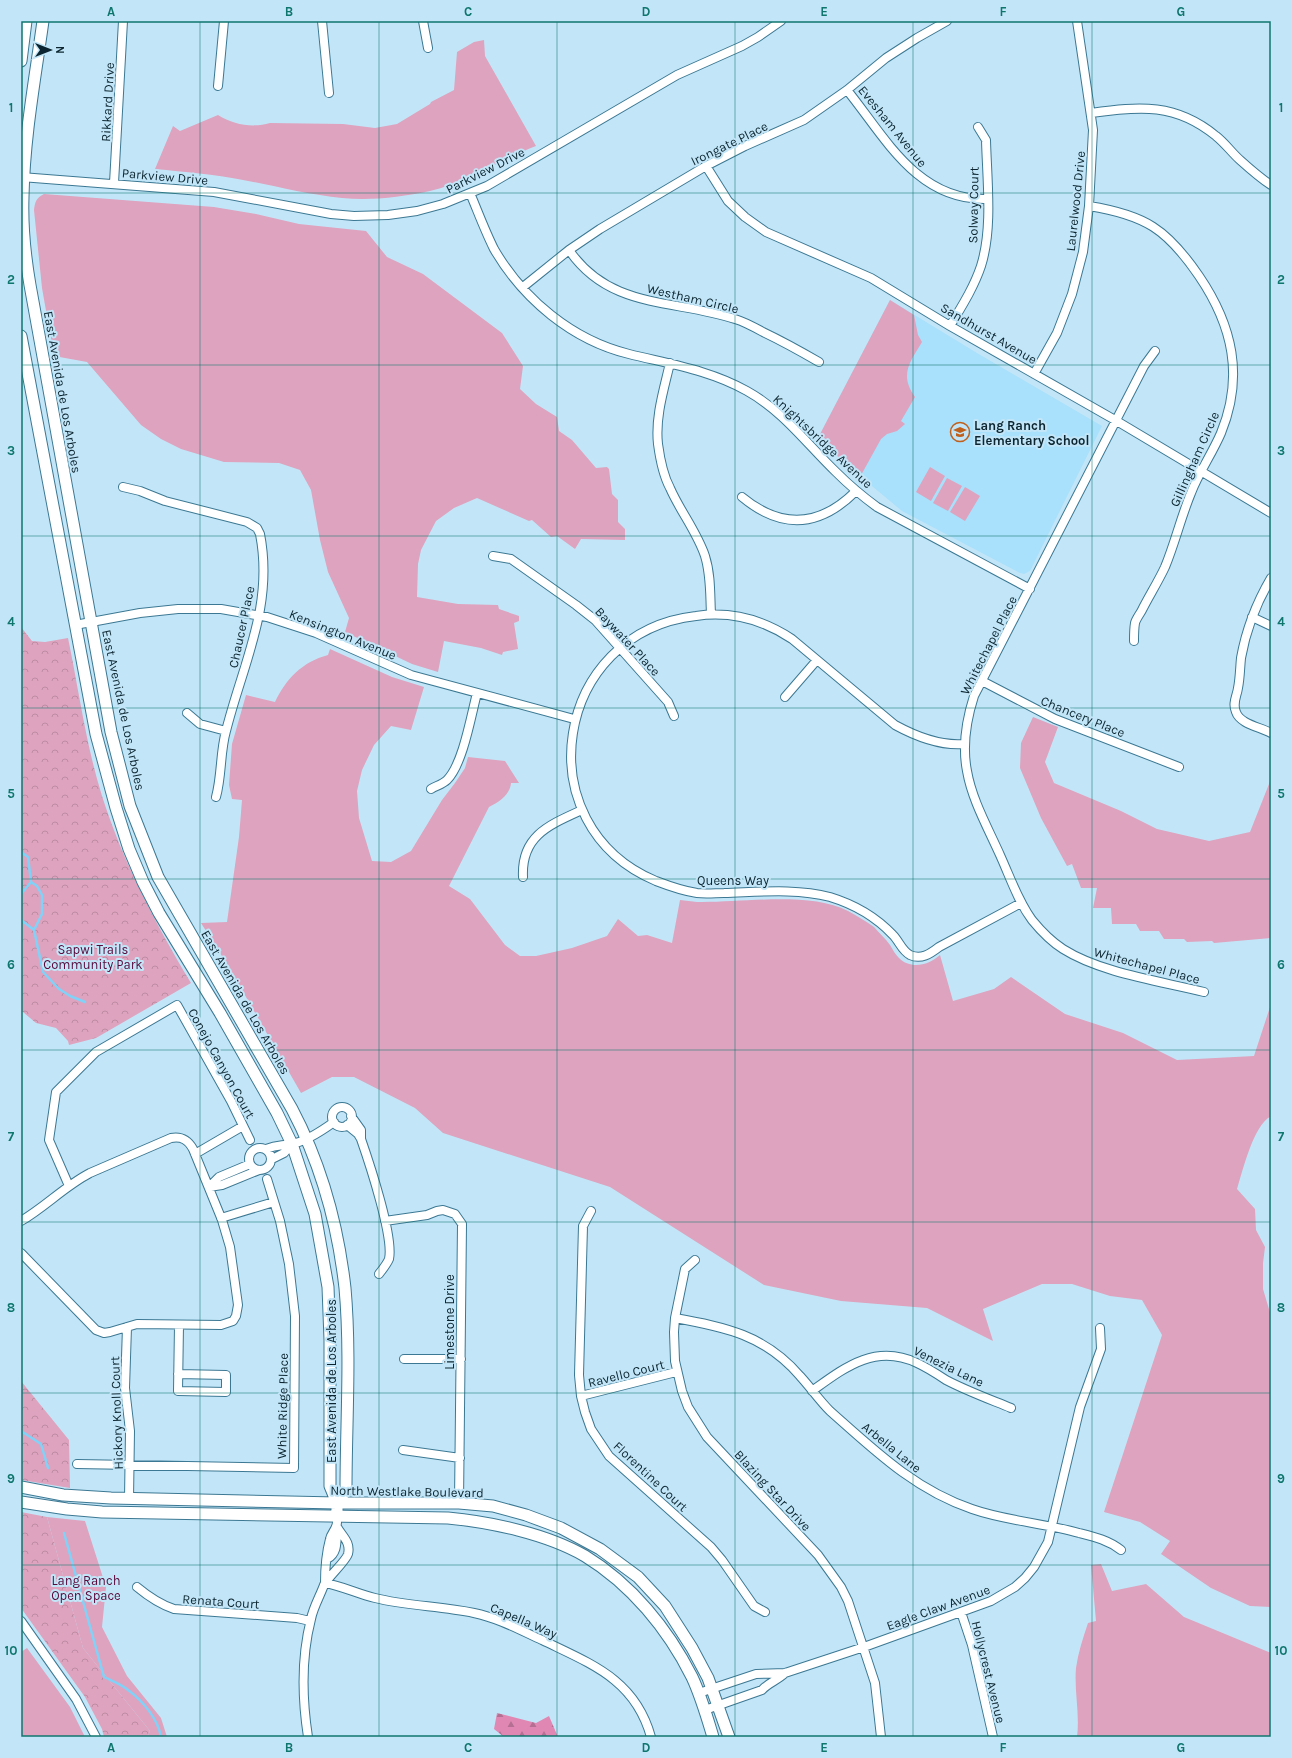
<svg xmlns="http://www.w3.org/2000/svg" width="1292" height="1758" viewBox="0 0 1292 1758" font-family="Karla,sans-serif">
	<defs>
		<pattern id="forest-firs" width="22" height="20" patternUnits="userSpaceOnUse"><rect width="22" height="20" fill="#e088b3"/><path d="M5 1l3.5 6h-7zM16 11l3.5 6h-7z" fill="#b46f92"/></pattern>
		<pattern id="park-crowns" width="20" height="18" patternUnits="userSpaceOnUse"><rect width="20" height="18" fill="#dea3be"/><path d="M2 6a3 3 0 1 1 6 0M12 15a3 3 0 1 1 6 0" fill="none" stroke="#bd8ca4"/></pattern>
	</defs>
	<rect width="100%" height="100%" fill="#c2e6f8"/>
	<path fill="#a9e0fb" d="M890,300L977,353L1102,426L1030,571L1024,574L1020,573L902,511L849,467L818,438Z"/>
	<path fill="#dea3be" d="M484,40L485,56L536,146C500,160 467,182 430,191C401,197 371,201 342,198C309,195 276,186 243,180C214,174 185,172 155,169L173,126L180,131L218,115C234,125 253,128 270,123L343,124L375,128L397,124L430,104L431,102L454,90L457,52L474,42Z
		M44,194L214,207L256,214L299,224L366,231L387,257L423,274L502,333L523,366L520,389L536,404L557,417L559,431L572,440L596,468L607,467L609,469L612,494L618,500V522L625,529V540L581,539L575,549L557,536L551,537L532,520L529,521L477,498L454,508L436,521L421,550L418,564L417,597L458,604L498,605L499,609L519,616V621L514,623L518,649L503,652L502,655L481,648L444,641L438,672L412,664L345,632L349,618L328,572L320,540L311,490L300,470L279,463L224,462L181,449L161,439L141,425L87,362L54,356L42,288L34,210C35,202 36,198 44,194Z
		M890,300L914,315L918,335L922,342C910,362 899,375 915,397L901,421L905,424L897,431L887,434L881,439L860,477L818,438Z
		M930,467L945,476L931,501L916,492Z
		M947,478L962,486L948,511L933,503Z
		M965,487L980,496L965,521L950,512Z
		M330,649L392,677L424,687L411,730L391,726L374,745L362,770L357,791L359,818L372,861L391,862L411,851L442,800L455,783L465,768L468,757L505,761L519,783H511C510,795 499,802 489,807L449,886L470,899L505,945L520,956H536L572,948L607,936L618,919L638,936L647,935L672,943L680,900L697,902C741,903 809,891 848,911C857,916 866,921 874,927C879,933 886,939 890,945C893,950 895,954 899,958C911,970 929,965 940,955L953,1001L994,989L1011,977L1065,1014L1123,1033L1177,1060L1254,1056L1271,1004V1116C1253,1126 1243,1170 1237,1189L1255,1209L1256,1230L1265,1247L1263,1263V1289L1271,1316V1607L1250,1606L1211,1588L1161,1554L1170,1541L1140,1522L1104,1512L1162,1335L1142,1300L1110,1296L1072,1284H1042L983,1309L993,1341L927,1308L841,1301L764,1285L610,1187L443,1133L415,1108L354,1077H332L301,1093L230,969L201,923L227,922L239,837L242,800L232,799L229,785L232,744L246,695L275,702C286,679 302,662 328,655Z
		M1033,717L1058,727L1045,762L1054,783L1121,811L1157,829L1209,841L1250,832L1271,779V938L1214,943L1212,941L1187,942L1184,939H1164L1159,931H1140L1136,924H1112L1111,908H1093L1097,888H1081L1072,864L1067,866L1041,818L1020,768L1021,743Z
		M47,1517L85,1521L106,1587L102,1627L127,1676L161,1718L167,1737H147L150,1731L83,1648Z
		M1101,1564L1112,1591L1146,1584L1184,1617L1271,1653V1737H1077C1080,1714 1074,1691 1076,1668C1078,1653 1083,1638 1088,1623L1096,1621L1091,1565Z
		M27,1648L70,1707L85,1737H21V1652Z"/>
	<path fill="url(#forest-firs)" d="M497,1713L536,1723L549,1716L558,1737H504L494,1729Z"/>
	<path fill="url(#park-crowns)" d="M21,627L32,641L45,642L68,638C79,691 86,745 102,796C123,862 155,923 191,983L96,1038L69,1045L68,1041L56,1028L36,1023L23,1012H21Z
		M21,1381L69,1440L70,1488L21,1480Z
		M21,1512L47,1517L83,1648L150,1731L147,1737H104L102,1729L85,1697L21,1608Z"/>
	<g fill="none" stroke-linecap="round" stroke-linejoin="round">
		<path stroke="#81d2f8" stroke-width="2.5" d="M21,852L28,857L31,882L21,894
			M31,882L37,886L42,895V914L34,930L43,972L59,989L70,996L85,1002
			M21,920L34,930
			M21,1431L41,1444L48,1468
			M64,1533L104,1677C112,1681 121,1684 128,1690C143,1701 158,1719 161,1737"/>
		<defs>
			<path id="street" d="M322,21L329,93
				M423,21L428,48
				M218,86L224,21
				M847,90C885,137 917,201 987,199
				M1091,113C1140,106 1176,103 1216,136C1225,143 1232,153 1240,160C1250,169 1260,178 1271,185
				M706,166L728,201L745,217L766,232L871,278L950,326L1115,420L1271,513
				M21,177L214,192L331,214L354,216L388,215L417,211L443,204L487,186L677,75L742,46L758,37L781,21
				M114,183L123,21
				M470,193C478,212 485,231 494,249C523,299 572,340 629,354C669,364 710,370 747,391C783,411 806,443 836,472C849,485 862,496 877,507L1030,589
				M1089,206C1145,215 1167,229 1199,276C1233,326 1244,377 1221,433C1212,454 1199,472 1191,493C1181,517 1175,543 1165,567C1158,582 1149,596 1142,610C1140,614 1136,619 1135,623C1134,629 1134,636 1134,641
				M569,250C610,310 675,299 735,319C745,322 754,327 763,332C782,341 800,351 819,362
				M523,287L569,250L600,229L706,166L745,146L804,120L847,90L886,58L917,38L947,21
				M950,326C962,306 974,287 981,266C993,228 987,180 986,140L978,127
				M1155,351L1144,366L974,696C966,721 962,745 967,771C972,800 988,828 1000,855C1010,877 1018,901 1032,920C1041,931 1052,942 1063,949C1101,973 1160,981 1204,992
				M670,363C664,389 655,417 658,444C660,459 663,475 670,488C680,511 697,532 705,556C711,575 710,595 711,614
				M1034,374L1057,333L1072,294L1083,252L1089,206L1093,130L1077,21
				M123,487L140,491L165,501L247,522L257,528L260,534C274,606 243,663 226,731C220,752 222,775 216,797
				M742,497C782,530 820,527 856,491
				M493,556L511,559L576,605L595,620L668,702L674,716
				M1271,578C1257,602 1246,630 1241,658C1240,668 1240,678 1238,688C1237,696 1232,703 1236,712C1240,724 1260,727 1271,733
				M1252,617L1271,626
				M75,625L140,613L178,609H221L267,617L316,633L411,675L574,719
				M982,681L1055,719L1179,767
				M785,697L817,660
				M187,713L200,724L226,731
				M964,744C940,746 917,737 895,725L792,639C762,619 731,611 696,616C554,632 523,825 656,881C669,886 683,891 697,893C706,894 716,893 724,893C759,892 796,888 830,897C853,904 876,917 893,935C899,941 902,951 910,955C921,960 930,954 939,947L1021,903
				M431,789C436,786 443,784 447,780C463,764 471,716 477,693
				M523,877C521,836 549,825 582,810
				M332 1117a10 10 0 1 1 20 0a10 10 0 1 1-20 0Z
				M351,1116L361,1130V1138
				M347,1125L358,1134L361,1139C369,1162 394,1237 389,1259C387,1264 382,1270 379,1274
				M249 1159a11 11 0 1 1 22 0a11 11 0 1 1-22 0Z
				M266,1149C277,1145 280,1146 291,1144C305,1142 323,1130 334,1122
				M195,1154L243,1126
				M272,1159L284,1153L292,1144
				M69,1186L49,1140L56,1092L96,1052L177,1005L231,1101L250,1140
				M209,1187L222,1185L259,1170
				M209,1187L219,1177L250,1164
				M591,1211L583,1226L579,1375L581,1396L585,1412L591,1429L609,1456L711,1547L722,1560L754,1606L765,1612
				M221,1218L274,1202
				M21,1221C45,1207 65,1186 90,1173L171,1138C182,1136 188,1140 193,1149L222,1220L230,1247L238,1305L236,1316L233,1321L221,1325L137,1324L110,1332L104,1333L96,1330L21,1253
				M385,1221L427,1215L437,1211L443,1210L455,1214L462,1224L459,1503
				M695,1260L685,1269L675,1318L674,1332L675,1361L682,1391L688,1407L707,1437L818,1555L841,1587L848,1601L875,1683L881,1737
				M675,1318C725,1327 765,1335 800,1376C811,1388 819,1400 830,1411C874,1450 915,1490 972,1509C1006,1521 1044,1523 1079,1533C1095,1537 1108,1540 1121,1550
				M127,1327L125,1388L130,1431L129,1499
				M404,1359H461
				M178,1374L226,1375V1392L178,1391L179,1325
				M812,1391C844,1368 875,1343 917,1363C928,1368 937,1374 946,1380C967,1391 989,1399 1011,1408
				M581,1396L676,1372
				M403,1450L460,1458
				M77,1464L294,1468L295,1316L289,1264L280,1221L267,1179
				M327,1559C339,1553 336,1539 337,1528
				M325,1583C342,1586 358,1594 375,1598C407,1606 441,1606 474,1613C498,1618 520,1630 542,1640C591,1664 635,1679 651,1737
				M325,1583C325,1569 326,1554 330,1539C331,1533 337,1529 337,1522
				M137,1587C149,1597 159,1604 174,1609L297,1618L310,1621
				M961,1612L972,1645L993,1737
				M21,1621L76,1699L96,1737
				M699,1693L756,1674L785,1673L864,1647L991,1601L1015,1587L1025,1578L1034,1567L1048,1542L1080,1407L1101,1349L1100,1328
				M705,1710L762,1690C768,1683 778,1680 785,1673
				M308,1737C302,1698 301,1658 311,1619C313,1608 320,1596 324,1585C329,1576 346,1561 348,1554C351,1542 342,1536 337,1527"/>
			<path id="secondary" d="M43,21C35,79 24,138 23,197C22,226 25,256 30,285L111,732L130,806L158,877L292,1109C321,1164 338,1226 345,1288C351,1355 346,1423 346,1490L337,1503
				M21,61L26,21
				M21,336L96,734L116,808L129,849L143,882L159,913L220,1013L277,1113L292,1144L315,1214L328,1287L330,1340V1486L337,1503V1516
				M21,1487L63,1495L111,1498L337,1503H459L493,1506L526,1515L561,1528L600,1549L638,1577L665,1606L692,1648L708,1678L729,1737
				M21,1502L67,1509L102,1512L448,1518C491,1522 547,1534 585,1556C631,1584 668,1629 692,1677C701,1696 707,1717 713,1737"/>
		</defs>
		<use href="#street" stroke="#3c7893" stroke-width="10"/>
		<use href="#secondary" stroke="#3c7893" stroke-width="13"/>
		<use href="#street" stroke="#fff" stroke-width="8"/>
		<use href="#secondary" stroke="#fff" stroke-width="11"/>
	</g>
	<path fill="none" stroke="#0f766e" stroke-width="1" stroke-opacity="0.55" d="M200,21V1737M379,21V1737M557,21V1737M735,21V1737M913,21V1737M1092,21V1737M21,193H1271M21,365H1271M21,536H1271M21,708H1271M21,879H1271M21,1050H1271M21,1222H1271M21,1393H1271M21,1565H1271"/>
	<defs>
		<symbol id="school-ring" viewBox="-11 -11 22 22"><circle r="9.5" fill="#c2e6f8" stroke="#c0601d" stroke-width="1.5"/><path d="M0-5L7-2L0 1L-7-2ZM-4 1L0 2.5L4 1V4Q0 6-4 4Z" fill="#c0601d"/></symbol>
	</defs>
	<g fill-rule="evenodd">
		<use href="#school-ring" x="949" y="421" width="22" height="22"/>
	</g>
	<g text-anchor="middle" stroke-width="4" stroke-linejoin="round" paint-order="stroke">
		<g font-size="13" fill="#0c2530" stroke="#c2e6f8">
			<text transform="translate(107 102) rotate(-87)" y="5">Rikkard Drive</text>
			<text transform="translate(893 126) rotate(51)" y="5">Evesham Avenue</text>
			<text transform="translate(729 143) rotate(-26)" y="5">Irongate Place</text>
			<text transform="translate(485 170) rotate(-27)" y="5">Parkview Drive</text>
			<text transform="translate(165 176) rotate(5)" y="5">Parkview Drive</text>
			<text transform="translate(1075 201) rotate(-84)" y="5">Laurelwood Drive</text>
			<text transform="translate(973 205) rotate(-89)" y="5">Solway Court</text>
			<text transform="translate(693 298) rotate(13)" y="5">Westham Circle</text>
			<text transform="translate(989 333) rotate(30)" y="5">Sandhurst Avenue</text>
			<text transform="translate(63 392) rotate(80)" y="5">East Avenida de Los Arboles</text>
			<text transform="translate(823 441) rotate(43)" y="5">Knightsbridge Avenue</text>
			<text transform="translate(1194 459) rotate(-66)" y="5">Gillingham Circle</text>
			<text transform="translate(241 627) rotate(-78)" y="5">Chaucer Place</text>
			<text transform="translate(343 634) rotate(22)" y="5">Kensington Avenue</text>
			<text transform="translate(628 641) rotate(47)" y="5">Baywater Place</text>
			<text transform="translate(988 645) rotate(-63)" y="5">Whitechapel Place</text>
			<text transform="translate(124 710) rotate(78)" y="5">East Avenida de Los Arboles</text>
			<text transform="translate(1083 716) rotate(22)" y="5">Chancery Place</text>
			<text x="733" y="885">Queens Way</text>
			<text transform="translate(1147 965) rotate(15)" y="5">Whitechapel Place</text>
			<text transform="translate(246 1002) rotate(60)" y="5">East Avenida de Los Arboles</text>
			<text transform="translate(222 1063) rotate(61)" y="5">Conejo Canyon Court</text>
			<text transform="translate(449 1322) rotate(-90)" y="5">Limestone Drive</text>
			<text transform="translate(949 1366) rotate(26)" y="5">Venezia Lane</text>
			<text transform="translate(626 1373) rotate(-14)" y="5">Ravello Court</text>
			<text transform="translate(331 1381) rotate(-90)" y="5">East Avenida de Los Arboles</text>
			<text transform="translate(282 1406) rotate(-89)" y="5">White Ridge Place</text>
			<text transform="translate(116 1413) rotate(-92)" y="5">Hickory Knoll Court</text>
			<text transform="translate(892 1447) rotate(39)" y="5">Arbella Lane</text>
			<text transform="translate(651 1476) rotate(43)" y="5">Florentine Court</text>
			<text transform="translate(773 1490) rotate(47)" y="5">Blazing Star Drive</text>
			<text transform="translate(407 1491) rotate(1)" y="5">North Westlake Boulevard</text>
			<text transform="translate(221 1601) rotate(4)" y="5">Renata Court</text>
			<text transform="translate(938 1607) rotate(-20)" y="5">Eagle Claw Avenue</text>
			<text transform="translate(524 1620) rotate(23)" y="5">Capella Way</text>
			<text transform="translate(989 1672) rotate(76)" y="5">Hollycrest Avenue</text>
		</g>
		<g font-size="13" font-weight="bold" fill="#0c2530" stroke="#c2e6f8" text-anchor="start">
			<text x="974" y="430">Lang Ranch<tspan x="974" dy="15">Elementary School</tspan></text>
		</g>
		<g font-size="13" fill="#59093a" stroke="#c2e6f8">
			<text x="93" y="954">Sapwi Trails<tspan x="93" dy="15">Community Park</tspan></text>
			<text x="86" y="1585">Lang Ranch<tspan x="86" dy="15">Open Space</tspan></text>
		</g>
	</g>
	<rect width="1292" height="1758" fill="none" stroke="#c2e6f8" stroke-width="44"/>
	<g transform="translate(50 50) rotate(90)" stroke="#c2e6f8" stroke-width="3" paint-order="stroke">
	<path d="M0-3L7 15L0 10L-7 15Z" fill="#0c2530"/>
	<text y="-6" font-size="11" font-weight="bold" text-anchor="middle" fill="#0c2530">N</text>
	</g>
	<rect x="22" y="22" width="1248" height="1714" fill="none" stroke="#0f766e" stroke-width="1.5"/>
	<g font-size="13" text-anchor="middle" font-weight="bold" fill="#0f766e">
		<text x="111" y="16">A</text>
		<text x="289" y="16">B</text>
		<text x="468" y="16">C</text>
		<text x="646" y="16">D</text>
		<text x="824" y="16">E</text>
		<text x="1003" y="16">F</text>
		<text x="1181" y="16">G</text>
		<text x="11" y="112">1</text>
		<text x="1281" y="112">1</text>
		<text x="11" y="284">2</text>
		<text x="1281" y="284">2</text>
		<text x="11" y="455">3</text>
		<text x="1281" y="455">3</text>
		<text x="11" y="626">4</text>
		<text x="1281" y="626">4</text>
		<text x="11" y="798">5</text>
		<text x="1281" y="798">5</text>
		<text x="11" y="969">6</text>
		<text x="1281" y="969">6</text>
		<text x="11" y="1141">7</text>
		<text x="1281" y="1141">7</text>
		<text x="11" y="1312">8</text>
		<text x="1281" y="1312">8</text>
		<text x="11" y="1483">9</text>
		<text x="1281" y="1483">9</text>
		<text x="11" y="1655">10</text>
		<text x="1281" y="1655">10</text>
		<text x="111" y="1752">A</text>
		<text x="289" y="1752">B</text>
		<text x="468" y="1752">C</text>
		<text x="646" y="1752">D</text>
		<text x="824" y="1752">E</text>
		<text x="1003" y="1752">F</text>
		<text x="1181" y="1752">G</text>
	</g>
</svg>
